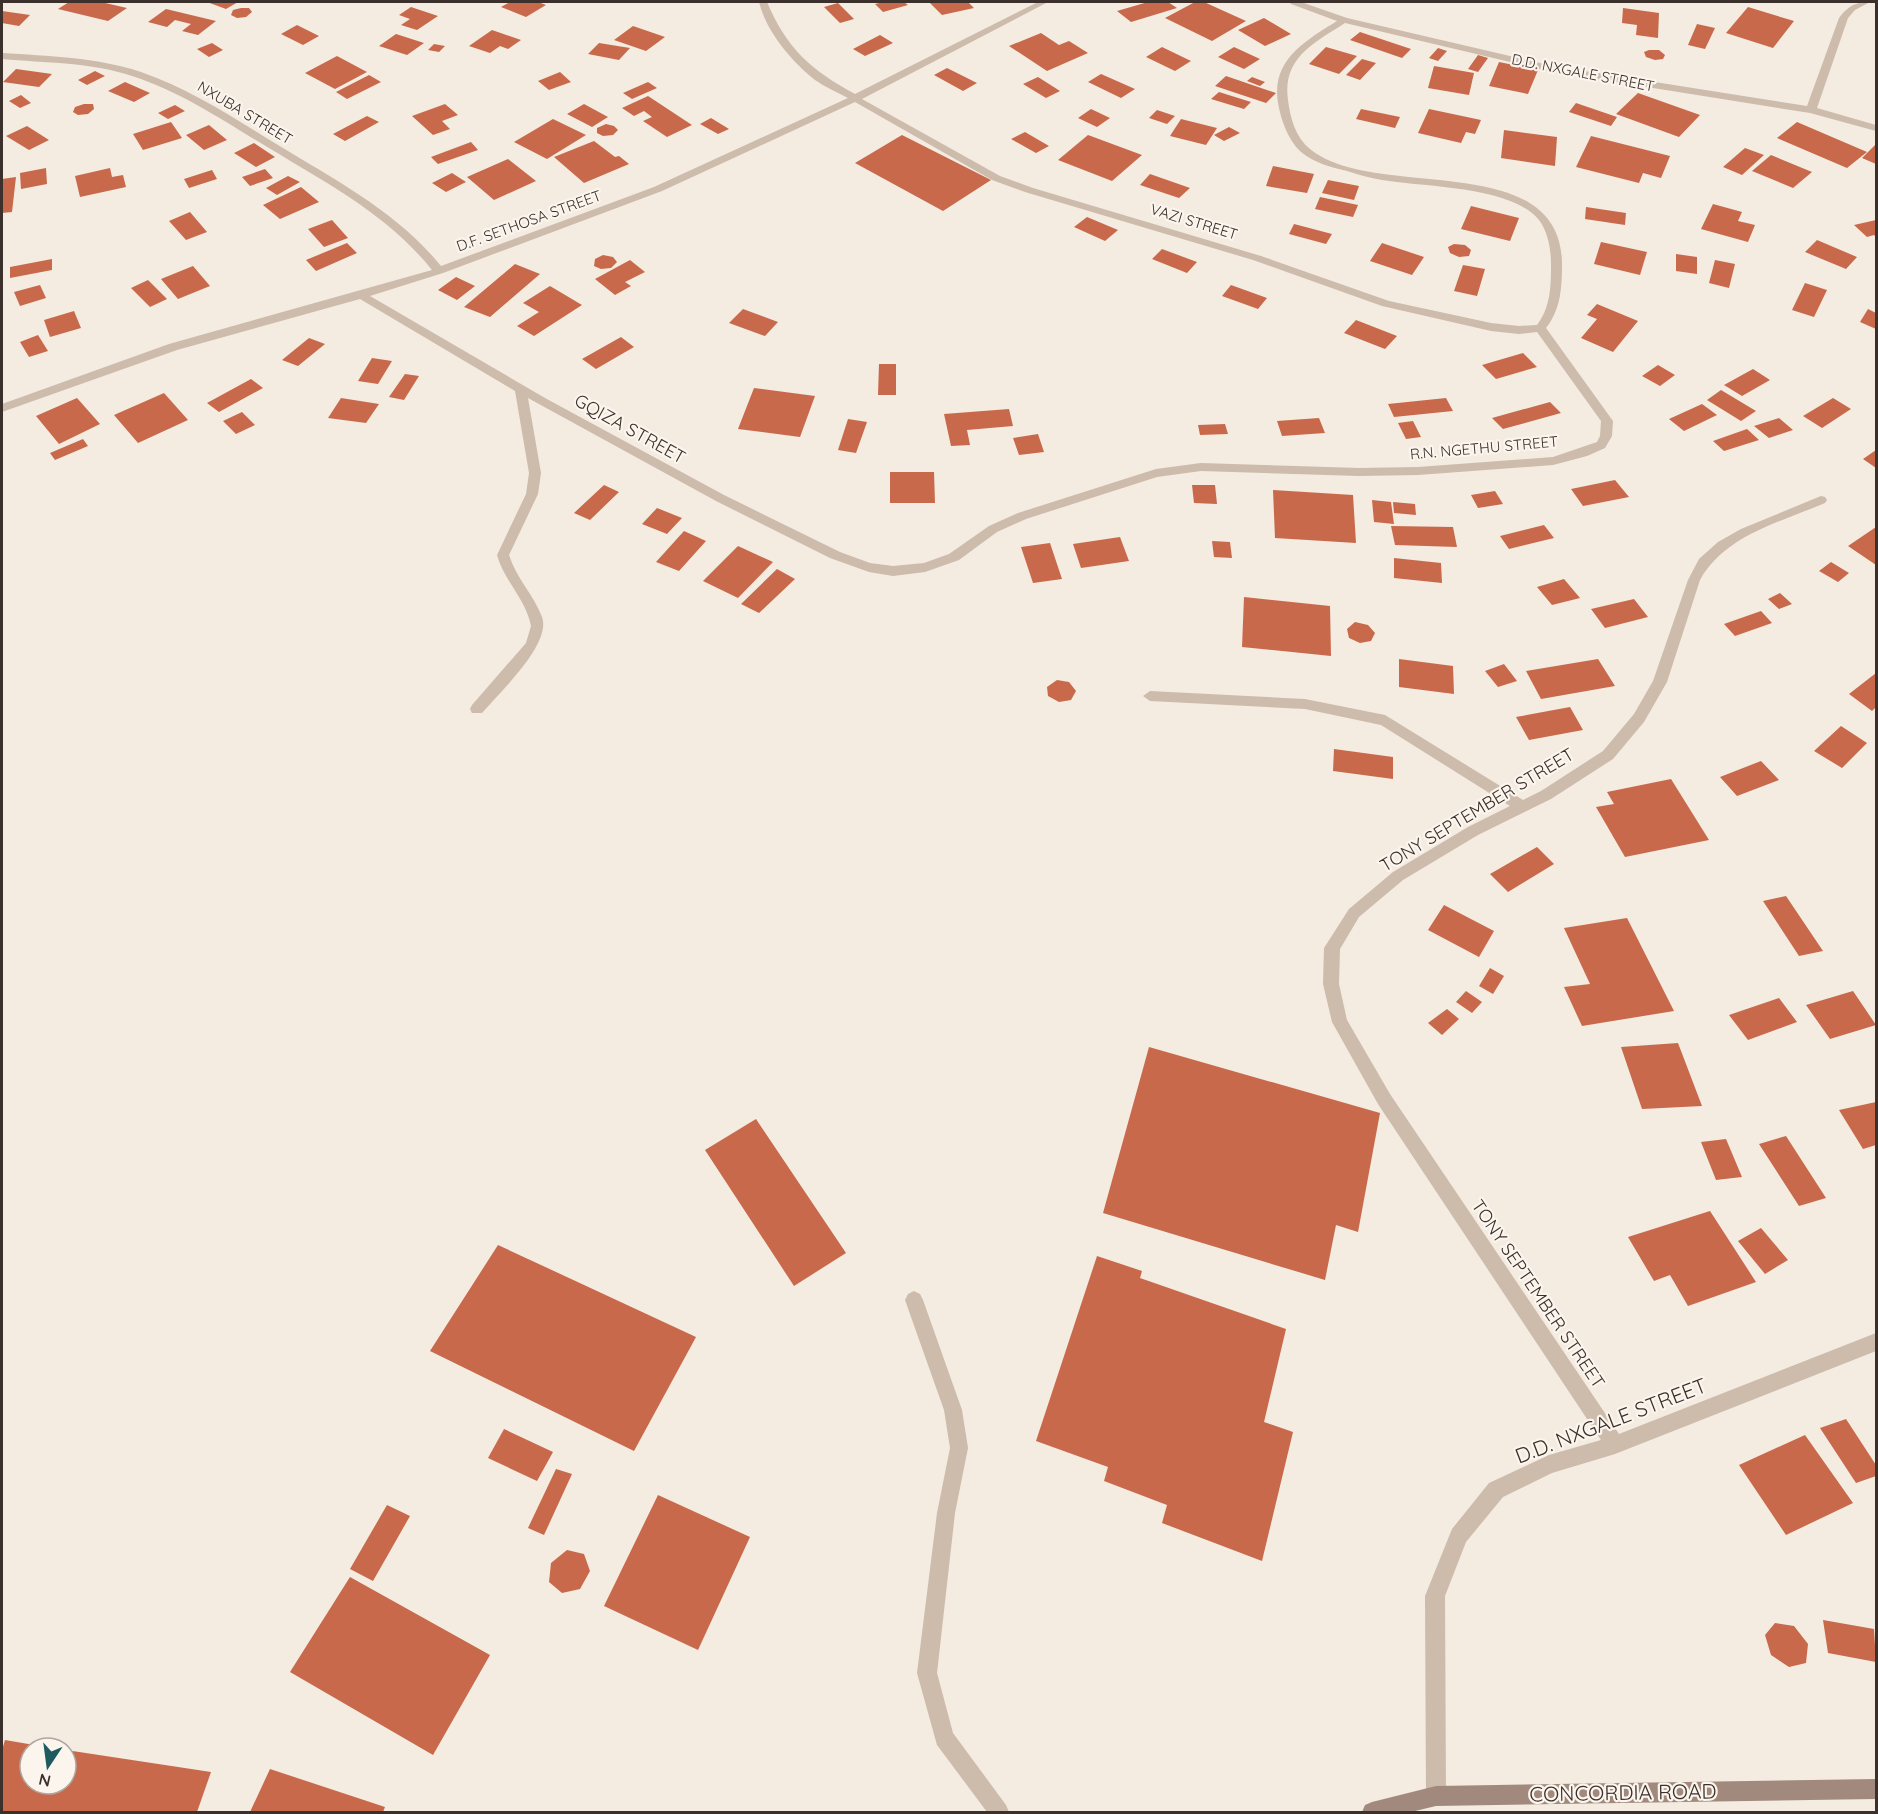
<svg xmlns="http://www.w3.org/2000/svg" width="1878" height="1814" viewBox="0 0 1878 1814" font-family="Quicksand,sans-serif">
	<rect width="100%" height="100%" fill="#f4ebe1"/>
	<path fill="#c8694b" d="M69,2H101L127,8L108,21L58,9Z
		M207,2H238L226,9Z
		M510,2H538L546,5L526,17L501,7Z
		M884,2H904L908,5L883,12L875,4Z
		M929,2H968L974,8L942,15Z
		M1148,2H1168L1177,8L1131,22L1117,11Z
		M1195,2H1204L1246,21L1212,41L1165,18Z
		M838,3L854,19L840,23L824,7Z
		M411,7L438,16L417,30L401,25L410,19L399,15Z
		M1748,7L1794,21L1773,48L1726,33Z
		M241,8H249L252,12L246,17L237,18L231,15L233,10Z
		M1623,8L1659,13L1658,38L1636,35L1637,25L1622,23Z
		M166,9L216,21L198,35L182,31L191,24L175,20L167,27L148,22Z
		M2,11L30,15L19,26L2,23Z
		M1264,18L1291,34L1265,46L1238,30Z
		M1697,24L1715,28L1705,49L1688,45Z
		M297,25L319,36L303,45L281,34Z
		M633,26L665,37L646,51L614,40Z
		M492,30L521,40L508,49L500,46L490,53L469,46Z
		M1360,32L1411,49L1402,58L1350,40Z
		M1041,33L1059,45L1069,41L1088,53L1047,71L1009,46Z
		M396,34L424,43L407,55L379,46Z
		M880,35L893,43L865,56L853,49Z
		M212,43L223,50L209,57L197,49Z
		M599,43L630,48L619,60L588,54Z
		M434,44L445,46L439,52L428,50Z
		M1162,47L1191,61L1175,71L1146,57Z
		M1234,47L1260,59L1244,69L1218,57Z
		M1326,47L1357,56L1339,74L1309,64Z
		M1438,48L1447,51L1438,61L1429,58Z
		M1649,50H1659L1665,55L1663,59L1655,60L1646,57L1644,52Z
		M1478,55L1488,58L1478,72L1468,69Z
		M337,56L367,72L335,89L305,73Z
		M1362,59L1376,63L1360,80L1346,75Z
		M1499,62L1538,70L1528,94L1489,86Z
		M1434,66L1474,73L1469,95L1428,88Z
		M947,68L977,83L963,91L934,75Z
		M16,69L52,74L39,87L3,82Z
		M95,71L105,76L87,85L78,80Z
		M560,72L571,82L549,90L538,81Z
		M1101,74L1135,89L1121,98L1088,82Z
		M369,75L381,82L347,99L336,92Z
		M1226,76L1276,93L1266,103L1215,86Z
		M1038,77L1060,91L1046,98L1023,84Z
		M1252,77L1265,82L1260,86L1247,81Z
		M125,82L150,93L134,102L108,91Z
		M648,82L657,88L632,99L623,93Z
		M1219,92L1251,102L1244,109L1211,99Z
		M1638,93L1700,115L1679,137L1616,114Z
		M21,95L31,103L20,108L9,101Z
		M648,96L692,125L667,137L643,121L652,117L644,111L634,116L622,108Z
		M1576,103L1617,117L1611,126L1569,112Z
		M84,104H93L94,109L88,114L78,115L73,112L75,107Z
		M445,104L458,115L442,121L450,129L433,135L412,116Z
		M584,104L608,117L592,127L567,114Z
		M175,105L185,111L168,119L158,113Z
		M1091,109L1110,118L1097,127L1078,118Z
		M1361,109L1400,117L1395,128L1356,119Z
		M1429,109L1481,120L1475,134L1466,132L1461,143L1418,133Z
		M1157,110L1175,116L1167,124L1149,118Z
		M367,116L379,122L345,141L333,134Z
		M711,118L729,129L718,134L700,124Z
		M553,119L586,135L547,159L514,142Z
		M1181,119L1217,128L1206,145L1170,136Z
		M171,122L182,138L143,150L133,134Z
		M1797,122L1867,152L1847,168L1777,138Z
		M606,124L614,126L618,130L613,135L603,136L597,133V128Z
		M209,125L227,140L204,150L186,135Z
		M27,126L49,140L29,150L6,136Z
		M1229,127L1240,133L1224,141L1214,135Z
		M1504,130L1557,137L1555,166L1501,158Z
		M1025,132L1049,146L1036,153L1011,139Z
		M902,135L991,180L943,211L855,163Z
		M1088,135L1142,155L1112,181L1058,160Z
		M1591,136L1670,156L1661,178L1643,173L1639,183L1576,167Z
		M594,141L615,157L619,156L629,164L584,183L554,157Z
		M471,142L478,150L438,164L431,157Z
		M254,143L275,157L256,167L234,153Z
		M1876,144V164L1862,158Z
		M1745,148L1764,155L1742,175L1723,167Z
		M1771,155L1812,172L1793,188L1752,171Z
		M508,159L536,181L494,200L467,177Z
		M1273,166L1314,174L1307,193L1266,186Z
		M46,168L47,184L21,189L20,173Z
		M110,168L112,177L123,175L126,187L80,197L75,176Z
		M265,169L273,178L250,186L242,177Z
		M212,170L217,179L189,188L184,179Z
		M452,173L466,182L446,192L432,183Z
		M1150,174L1190,188L1179,198L1140,185Z
		M288,176L300,182L277,195L266,188Z
		M16,177L12,212L2,213V179Z
		M1328,180L1359,186L1354,200L1322,193Z
		M301,187L319,202L280,219L263,205Z
		M1320,197L1358,205L1353,217L1315,209Z
		M1713,204L1742,212L1738,221L1755,225L1748,242L1701,229Z
		M1471,206L1519,218L1510,241L1461,229Z
		M1586,207L1626,213L1625,225L1585,219Z
		M190,212L207,232L186,240L169,221Z
		M1087,217L1118,230L1105,241L1074,227Z
		M332,220L348,238L324,247L308,229Z
		M1876,220V237L1874,235L1867,237L1854,225Z
		M1294,224L1332,234L1326,244L1289,234Z
		M1817,240L1857,257L1846,269L1805,252Z
		M1601,242L1647,252L1640,275L1594,264Z
		M347,243L357,253L316,271L306,260Z
		M1382,243L1424,257L1412,275L1370,261Z
		M1454,244L1465,245L1471,250L1469,256L1459,257L1450,253L1448,247Z
		M1162,249L1197,262L1187,273L1152,259Z
		M1676,254L1697,257V274L1676,271Z
		M603,255L613,257L617,262L611,268L601,269L594,266L595,259Z
		M52,259V270L10,278V267Z
		M630,260L645,272L625,282L631,286L615,295L595,279Z
		M1715,260L1735,264L1729,288L1709,283Z
		M515,264L540,274L490,317L464,307Z
		M1463,265L1485,269L1477,296L1454,291Z
		M193,266L210,286L178,299L161,279Z
		M456,277L475,286L457,300L438,290Z
		M148,280L167,299L150,307L131,288Z
		M1805,283L1827,290L1814,317L1792,310Z
		M40,285L46,298L20,306L14,292Z
		M1231,285L1267,298L1258,309L1222,296Z
		M550,286L582,305L534,336L517,326L539,312L523,303Z
		M1597,304L1638,321L1613,352L1581,338L1597,319L1587,315Z
		M743,309L778,322L765,336L729,323Z
		M1868,309L1876,313V329L1860,322Z
		M74,311L81,328L50,337L44,320Z
		M1356,320L1397,336L1385,349L1344,333Z
		M38,335L48,351L29,357L20,342Z
		M621,337L634,347L596,369L582,359Z
		M309,338L325,344L298,366L282,360Z
		M1523,353L1537,367L1496,379L1482,365Z
		M372,358L392,361L378,384L358,381Z
		M879,364H896V395H878Z
		M1658,365L1675,375L1660,386L1642,376Z
		M1753,369L1770,380L1742,396L1724,385Z
		M405,374L419,376L404,400L389,397Z
		M251,379L263,388L219,412L207,403Z
		M754,388L815,396L800,437L738,429Z
		M1721,390L1756,411L1741,421L1707,400Z
		M164,393L188,420L138,443L114,415Z
		M77,398L100,424L59,444L36,416Z
		M341,398L379,404L366,423L328,418Z
		M1446,398L1453,411L1394,417L1388,404Z
		M1833,398L1851,409L1822,428L1803,416Z
		M1550,402L1561,413L1503,429L1492,418Z
		M1702,404L1717,415L1684,431L1669,419Z
		M1009,409L1013,426L967,430L970,445L951,446L944,414Z
		M242,412L255,425L236,434L223,421Z
		M1319,418L1325,433L1282,436L1277,421Z
		M1779,418L1793,430L1769,438L1754,426Z
		M848,419L867,422L856,453L838,450Z
		M1413,421L1421,437L1406,439L1398,423Z
		M1225,424L1228,434L1200,435L1198,425Z
		M1747,429L1759,440L1724,451L1713,441Z
		M1038,434L1044,452L1019,455L1013,438Z
		M83,439L88,446L55,460L50,453Z
		M1876,450V468L1863,459Z
		M890,472H934L935,503H890Z
		M1615,480L1629,497L1583,506L1571,489Z
		M604,485L619,492L590,520L574,513Z
		M1192,485H1215L1217,504L1194,503Z
		M1273,490L1353,495L1356,543L1275,538Z
		M1495,491L1503,504L1478,508L1471,495Z
		M1372,500L1391,502L1394,524L1374,522Z
		M1393,502L1415,504L1416,515L1394,513Z
		M657,508L682,518L667,534L642,524Z
		M1544,525L1554,538L1509,549L1500,536Z
		M1391,526L1453,527L1457,547L1395,545Z
		M1876,527V565L1848,546Z
		M684,531L706,541L679,571L656,562Z
		M1120,537L1129,561L1081,568L1073,544Z
		M1212,541L1230,542L1232,558L1214,557Z
		M1050,543L1062,579L1033,583L1021,547Z
		M738,546L773,562L738,598L703,581Z
		M1394,558L1441,563L1442,583L1394,578Z
		M1831,562L1849,573L1838,582L1819,571Z
		M777,569L795,579L759,613L741,604Z
		M1564,579L1580,598L1552,605L1537,587Z
		M1780,593L1792,604L1779,609L1768,599Z
		M1244,597L1330,606L1331,656L1242,647Z
		M1634,599L1648,617L1605,628L1591,609Z
		M1761,611L1772,623L1735,636L1724,624Z
		M1355,622L1368,625L1375,633L1371,641L1360,643L1349,638L1347,629Z
		M1399,659L1453,666L1454,694L1399,687Z
		M1598,659L1615,686L1541,699L1526,671Z
		M1504,664L1517,681L1498,687L1485,671Z
		M1876,673V707L1872,711L1849,694Z
		M1057,680L1069,682L1076,691L1071,700L1059,702L1048,696L1047,687Z
		M1570,707L1583,730L1529,740L1516,717Z
		M1841,726L1867,743L1842,768L1814,751Z
		M1334,749L1393,757V779L1333,771Z
		M1761,761L1779,780L1737,796L1720,777Z
		M1671,779L1709,840L1625,857L1596,807L1614,804L1607,792Z
		M1537,847L1554,864L1508,892L1490,874Z
		M1786,896L1823,951L1799,956L1763,901Z
		M1444,905L1494,931L1479,957L1428,930Z
		M1627,918L1674,1011L1582,1026L1564,987L1590,984L1564,928Z
		M1490,968L1504,976L1493,994L1479,986Z
		M1466,991L1482,1002L1472,1013L1456,1002Z
		M1853,991L1876,1025L1830,1039L1806,1005Z
		M1779,998L1797,1022L1748,1040L1729,1015Z
		M1447,1009L1459,1019L1442,1035L1428,1023Z
		M1678,1043L1702,1106L1642,1109L1621,1047Z
		M1149,1047L1380,1113L1358,1232L1336,1225L1325,1280L1103,1213Z
		M1876,1102V1145L1863,1149L1839,1110Z
		M756,1119L846,1253L794,1286L705,1150Z
		M1786,1136L1826,1198L1799,1206L1759,1144Z
		M1726,1139L1742,1177L1716,1180L1701,1142Z
		M1710,1211L1756,1282L1688,1306L1670,1275L1654,1281L1628,1237Z
		M1761,1228L1788,1260L1765,1274L1738,1241Z
		M498,1245L696,1337L634,1451L430,1351Z
		M1097,1256L1142,1271L1140,1278L1286,1329L1264,1422L1293,1432L1262,1561L1162,1523L1167,1505L1104,1481L1108,1467L1036,1441Z
		M1846,1419L1876,1465V1476L1856,1483L1820,1428Z
		M504,1429L553,1452L537,1481L488,1458Z
		M1805,1435L1853,1503L1786,1535L1739,1465Z
		M556,1469L572,1474L544,1535L528,1528Z
		M658,1495L750,1537L698,1650L604,1606Z
		M387,1505L410,1516L373,1581L350,1569Z
		M567,1550L584,1554L590,1571L580,1589L562,1593L549,1582L551,1563Z
		M350,1577L490,1655L433,1755L290,1672Z
		M1823,1620L1874,1629L1876,1662L1828,1653Z
		M1775,1623L1794,1626L1808,1644L1806,1663L1789,1667L1771,1655L1765,1635Z
		M5,1740L46,1747L30,1748V1784H66V1750L211,1772L197,1812H2V1750Z
		M270,1769L385,1807L383,1812H250Z"/>
	<g fill="none" stroke-linecap="round" stroke-linejoin="round">
		<path fill="#cdbbac" fill-rule="evenodd" d="M914,1291L920,1294L923,1300L962,1410L968,1448L955,1513L937,1673L953,1733L1006,1805L1009,1812H987L937,1745L917,1673L937,1513L950,1448L944,1410L905,1300L908,1294Z"/>
		<path fill="#cdbbac" fill-rule="evenodd" d="M759,2H767C787,49 811,70 855,94L1038,2H1048L862,99L1000,176L1033,188L1261,256L1389,301L1491,323L1519,326L1537,325C1551,307 1551,285 1551,264C1551,249 1548,232 1539,220C1512,186 1423,187 1382,180C1370,178 1359,175 1347,171C1331,167 1314,163 1301,152C1288,140 1281,120 1278,103C1271,60 1305,41 1337,21L1291,4L1290,2H1301L1347,18L1553,66L1807,106L1839,18C1848,6 1855,2 1870,2L1855,10L1848,18L1817,108L1876,125V131L1810,113L1553,72L1345,23C1314,43 1282,58 1288,100C1290,118 1296,138 1310,149C1374,202 1560,147 1562,263C1562,287 1561,309 1546,328L1613,421L1612,436L1605,448L1587,456L1553,465L1418,475L1359,476L1201,471L1157,477L1026,519L997,532L959,560L925,572L893,576L869,572L830,558L716,501L528,398L541,473L538,494L509,555C516,578 534,595 542,617C552,644 499,693 482,713H472L470,709L472,705L526,643L531,626C526,599 504,581 497,555L526,494L529,473L515,391L360,299L177,350L2,412V404L169,344L432,270C388,215 328,184 269,148C225,122 182,92 132,76C90,62 46,63 2,59V53C48,56 96,57 141,72C190,89 234,118 278,145C337,181 397,212 441,266L654,187L848,98C837,92 825,87 815,80C791,61 766,31 759,2ZM855,102L992,180L1025,192L1253,260L1382,306L1491,331L1519,334L1537,332L1601,421L1600,436L1597,442L1553,457L1418,467L1359,468L1201,463L1156,469L1018,513L989,526L949,554L924,563L893,566L870,563L840,552L724,495L545,398L370,296L443,273L662,191Z
			M1821,496L1825,497L1827,500L1825,503C1781,522 1725,535 1700,580L1667,682L1644,722L1613,759L1551,799L1478,835L1403,880L1359,917L1340,949L1339,984L1347,1020L1390,1094L1619,1434L1876,1333V1351L1615,1454L1552,1473L1503,1497L1466,1542L1445,1596L1446,1796L1443,1803L1436,1806L1429,1803L1426,1796L1425,1596L1452,1529L1489,1483L1549,1455L1601,1440L1378,1104L1332,1022L1323,984L1324,948L1349,909L1393,872L1468,827L1510,806L1381,725L1305,709L1150,701L1143,696L1150,691L1305,699L1385,715L1523,800L1541,791L1603,751L1634,714L1653,681L1688,580L1699,559L1718,542L1741,529Z"/>
		<path fill="#a18a7d" fill-rule="evenodd" d="M1876,1779V1799L1436,1806L1411,1812H1362L1365,1805L1372,1802L1436,1786Z"/>
	</g>
	<g text-anchor="middle" stroke-width="4.5" stroke-linejoin="round" paint-order="stroke">
		<g font-size="15" fill="#3b302b" stroke="#fbf5ee">
			<text transform="translate(1583 73) rotate(11)" y="5">D.D. NXGALE STREET</text>
			<text transform="translate(245 113) rotate(31)" y="5">NXUBA STREET</text>
			<text transform="translate(529 221) rotate(-20)" y="5">D.F. SETHOSA STREET</text>
			<text transform="translate(1194 222) rotate(17)" y="5">VAZI STREET</text>
			<text transform="translate(1484 448) rotate(-5)" y="5">R.N. NGETHU STREET</text>
		</g>
		<g font-size="18" fill="#3b302b" stroke="#fbf5ee">
			<text transform="translate(630 429) rotate(29)" y="6">GQIZA STREET</text>
			<text transform="translate(1477 810) rotate(-31)" y="6">TONY SEPTEMBER STREET</text>
			<text transform="translate(1538 1294) rotate(56)" y="6">TONY SEPTEMBER STREET</text>
		</g>
		<g font-size="21" fill="#3b302b" stroke="#fbf5ee">
			<text transform="translate(1611 1421) rotate(-21)" y="7">D.D. NXGALE STREET</text>
			<text transform="translate(1623 1793) rotate(-1)" y="7">CONCORDIA ROAD</text>
		</g>
	</g>
	<rect width="1878" height="1814" fill="none" stroke="#3b302b" stroke-width="6"/>
	<g transform="translate(48 1766) rotate(193)"><circle r="28" fill="#fbf5ee" stroke="#aea6a0" stroke-width="1.5"/>
	<path d="M0-4.5L10 22L0 15L-10 22Z" fill="#1f5a5e"/>
	<text y="-9" font-size="16" font-weight="bold" text-anchor="middle" fill="#3b302b">N</text>
	</g>
</svg>
